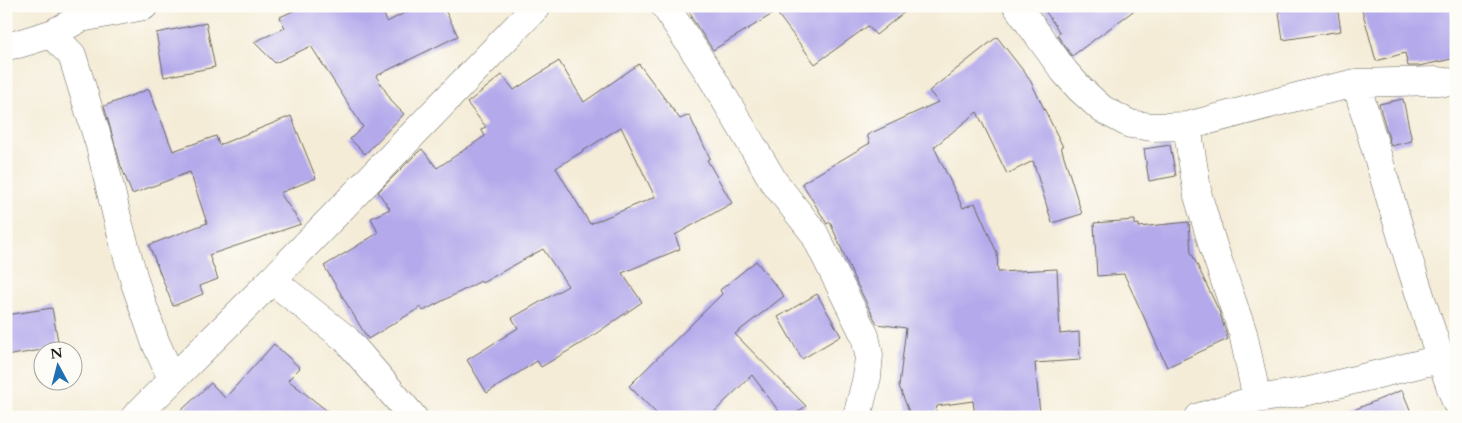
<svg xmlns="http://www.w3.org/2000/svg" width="1462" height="423" viewBox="0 0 1462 423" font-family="Cardo,serif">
	<rect width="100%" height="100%" fill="#fdfcf7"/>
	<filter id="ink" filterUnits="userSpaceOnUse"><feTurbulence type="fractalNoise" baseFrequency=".02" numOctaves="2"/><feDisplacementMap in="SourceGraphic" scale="10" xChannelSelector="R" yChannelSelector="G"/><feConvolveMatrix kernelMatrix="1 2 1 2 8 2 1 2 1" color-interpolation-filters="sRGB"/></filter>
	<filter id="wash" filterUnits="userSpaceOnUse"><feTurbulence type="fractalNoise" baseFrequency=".0096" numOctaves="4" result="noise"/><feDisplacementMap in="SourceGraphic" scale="20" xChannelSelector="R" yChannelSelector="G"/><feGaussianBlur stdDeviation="1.12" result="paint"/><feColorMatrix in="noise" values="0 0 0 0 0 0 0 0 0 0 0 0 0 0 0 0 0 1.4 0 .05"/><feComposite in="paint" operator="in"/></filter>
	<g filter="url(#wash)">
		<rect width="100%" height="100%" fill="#f4ecd7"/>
		<g id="blocks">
			<path fill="#b3a9eb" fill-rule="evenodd" d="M304,6H381L387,22L418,6H443L458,36L376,76L393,103L404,114L365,154L350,139L363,127L311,46L275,63L254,42L285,28L280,17Z
				M686,6H912L876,35L868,26L815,64L776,12L713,50L691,17H692Z
				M1042,6H1140L1072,56L1057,35L1060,33Z
				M1278,6H1337L1341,31L1283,40Z
				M1361,6H1450L1454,29L1451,30L1456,51V58L1419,66H1408L1405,53L1376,61Z
				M206,23L215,67L164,77L156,33Z
				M997,37L1029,78L1063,147H1061L1082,214L1052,223L1033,161L1007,174L977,112L934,147L963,208L975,203L997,253L998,272L1057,269L1060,334L1079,332L1080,360L1035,363L1040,414L1031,415V417H975L973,401L937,406L935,417H911L899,386L906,328L877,324L853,276L830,222L827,224L802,183L870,143L867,135L938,102L929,91Z
				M559,61L584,102L639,64L680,119L689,115L710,158L707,160L732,203L675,235L680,249L622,273L642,302L585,341L541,367L537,361L487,393L467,360L518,328L512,318L568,286L543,249L482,283L481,281L423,311L421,307L368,339L324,266L378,233L371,218L390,209L378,192L417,153L422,149L437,168L485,136L481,129L486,127L467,103L502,75L514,90ZM621,127L655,197L590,224L556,168Z
				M149,89L173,151L216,136L219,145L291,116L316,178L280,193L301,224L209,255L218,279L200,286L203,294L173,306L149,245L207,223L190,172L132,194L121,166L104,106Z
				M1403,99L1412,141L1391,146L1379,104Z
				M1170,145L1176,176L1149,181L1144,149Z
				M1135,220V225L1139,224V227L1189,222L1191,252L1219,311L1228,339L1167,367L1124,274L1097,276L1094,223Z
				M756,261L784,296L735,334L806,406L791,417H783L752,375L709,417H660L629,386L722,294L720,290Z
				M817,294L841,336L802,359L778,317Z
				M52,308L59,347L6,356V315Z
				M274,344L300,368L288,380L335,417H174L211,383L225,398Z
				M1402,390L1413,417H1339V416Z"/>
		</g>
	</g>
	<g filter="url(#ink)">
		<use href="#blocks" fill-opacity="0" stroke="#68655d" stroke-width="1"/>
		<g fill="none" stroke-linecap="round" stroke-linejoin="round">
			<defs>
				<path id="minor" d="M665,6L711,76L774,182L814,233L865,336L869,355L867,377L857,417
					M1017,6L1064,71L1080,89L1102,109L1130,124L1152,127L1187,126L1304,95L1356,83L1436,81L1456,83
					M51,34L72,55L100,146L118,221L135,283L155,341L172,379
					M6,46L18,44L51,34L81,18L144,6
					M1356,83C1388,190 1418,297 1456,402
					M1187,126L1198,196L1213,246L1243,333L1257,399L1199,417
					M272,280L346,339L413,417
					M1257,399L1309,391L1440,359
					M135,417L272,280L537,6"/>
			</defs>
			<use href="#minor" stroke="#68655d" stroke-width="29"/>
			<use href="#minor" stroke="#fff" stroke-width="28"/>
		</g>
	</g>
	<rect width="1462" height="423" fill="none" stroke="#fdfcf7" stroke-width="25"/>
	<g transform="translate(58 366) rotate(353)"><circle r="24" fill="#fdfcf7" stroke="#a3a29f"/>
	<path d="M0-4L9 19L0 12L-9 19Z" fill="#1f6fb2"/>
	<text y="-8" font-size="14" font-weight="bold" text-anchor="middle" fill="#1c1c1c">N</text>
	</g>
</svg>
